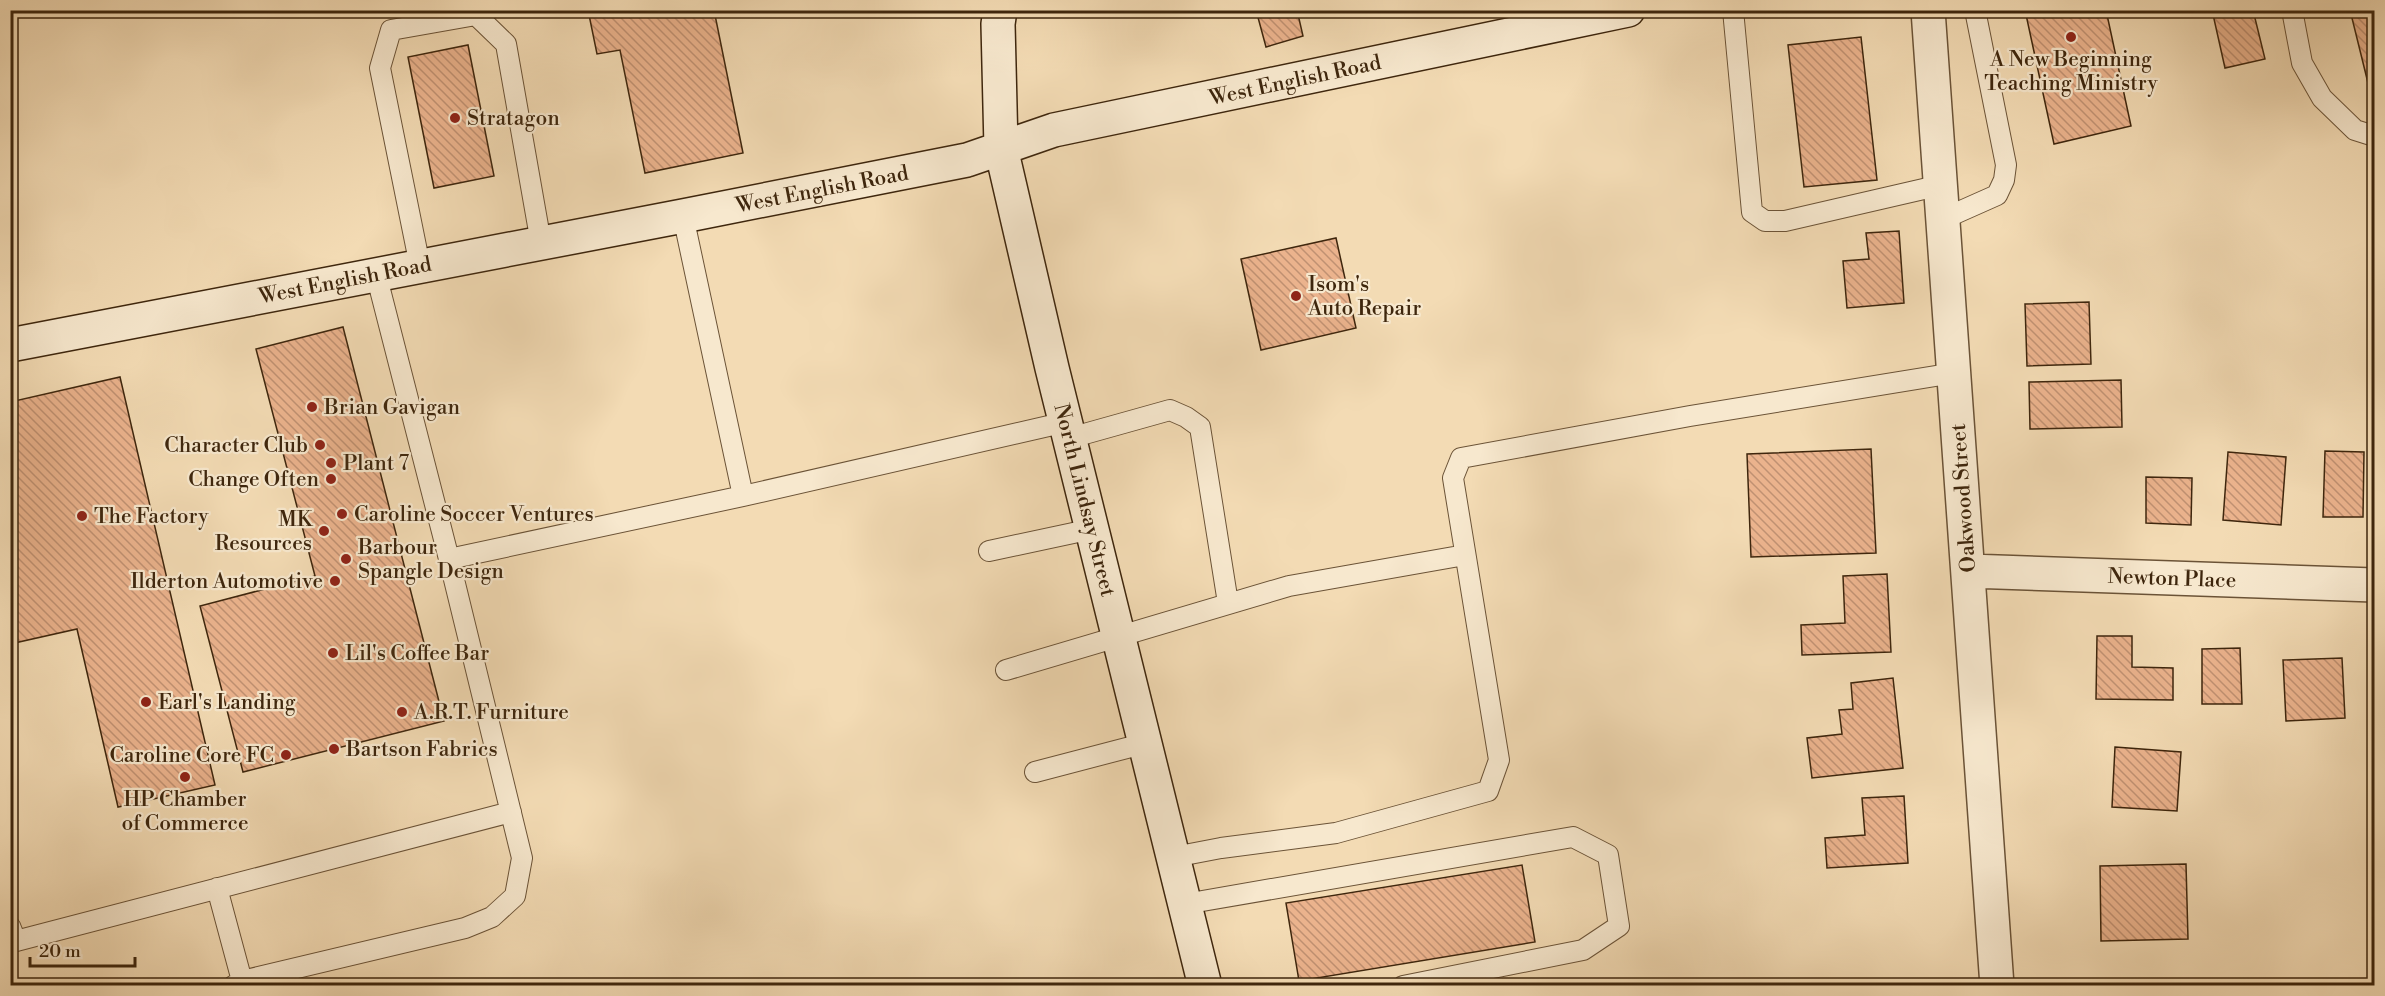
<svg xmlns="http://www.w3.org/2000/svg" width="2385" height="996" viewBox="0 0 2385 996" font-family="'Libre Bodoni',serif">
	<defs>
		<pattern id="building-back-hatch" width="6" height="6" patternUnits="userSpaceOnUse" patternTransform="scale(1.5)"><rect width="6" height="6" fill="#ebb38d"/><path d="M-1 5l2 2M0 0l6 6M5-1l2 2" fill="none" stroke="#c09172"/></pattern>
	</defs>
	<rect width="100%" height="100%" fill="#f3dbb4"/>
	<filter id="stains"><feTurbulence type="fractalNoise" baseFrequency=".00333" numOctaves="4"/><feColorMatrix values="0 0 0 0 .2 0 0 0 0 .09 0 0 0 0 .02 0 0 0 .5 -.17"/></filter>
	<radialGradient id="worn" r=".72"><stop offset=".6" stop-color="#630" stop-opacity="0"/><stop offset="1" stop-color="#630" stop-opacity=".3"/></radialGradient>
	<path fill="url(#building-back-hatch)" stroke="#3e260d" stroke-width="1.5" d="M588,10H714L743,153L645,173L620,50L597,54Z
		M1256,10H1297L1303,36L1266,47Z
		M2025,10H2106L2131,126L2054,144Z
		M2212,10H2253L2265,59L2225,68Z
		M2350,10H2374V86L2369,87Z
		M1861,37L1877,180L1804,187L1788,45Z
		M468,45L494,176L434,188L408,57Z
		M1899,231L1904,303L1847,308L1843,261L1869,259L1866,233Z
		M1336,238L1356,328L1261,350L1241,259Z
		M2089,302L2091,364L2027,366L2025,304Z
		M343,327L444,721L243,772L200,606L315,576L256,349Z
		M120,377L215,785L118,807L77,629L10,644V402Z
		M2121,380L2122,427L2030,429L2029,382Z
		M1871,449L1876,553L1751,557L1747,454Z
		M2325,451L2364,452L2363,517H2323Z
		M2228,452L2286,457L2281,525L2223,520Z
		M2146,477L2192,478L2191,525L2146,523Z
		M1887,574L1891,652L1802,655L1801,625L1845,623L1843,576Z
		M2097,636H2132V667L2173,668V700L2096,699Z
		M2240,648L2242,704H2202V649Z
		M2342,658L2345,718L2286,721L2283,660Z
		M1893,678L1903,768L1812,778L1807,738L1842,734L1839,710L1853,709L1851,683Z
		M2115,747L2181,752L2177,811L2112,807Z
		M1904,796L1908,863L1827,868L1825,838L1865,835L1862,798Z
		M2186,864L2188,939L2101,941L2100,866Z
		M1522,865L1535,942L1299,981L1286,903Z"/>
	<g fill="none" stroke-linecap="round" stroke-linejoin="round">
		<defs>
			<path id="service" d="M1733,10L1752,212L1765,221H1785L1941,185
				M2292,10L2302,63L2322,98L2355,130L2374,136
				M683,216L743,496
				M1943,219L1997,195L2004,180L2006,165L1975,10
				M420,266L380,68L391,30L476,15L506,44L541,243
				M1070,438L1170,410L1186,417L1200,427L1228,603
				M989,551L1092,529
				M449,559L743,496L1066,422
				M1006,670L1289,586L1465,555
				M1035,772L1146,743
				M1174,857L1221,848L1336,833L1488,791L1499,760L1453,478L1461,458L1690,416L1954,373
				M217,888L242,981
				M1185,904L1573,837L1608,855L1619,926L1583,950L1403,986
				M10,926L16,941L511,812
				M233,986L242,981L465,928L492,917L515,896L522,858L449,559L376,274"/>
			<path id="minor" d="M1928,10L1997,986
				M1969,571L2374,585"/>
			<path id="secondary" d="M1000,10L998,24L1001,148L1052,368L1205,986
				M10,345L683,216L967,160L1054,130L1628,10"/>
		</defs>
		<use href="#service" stroke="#6b5337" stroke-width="22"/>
		<use href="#minor" stroke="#6b5337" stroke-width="36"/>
		<use href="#secondary" stroke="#3e260d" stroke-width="36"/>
		<use href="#service" stroke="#f7e8ce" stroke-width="20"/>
		<use href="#minor" stroke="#f7e8ce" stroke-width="33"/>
		<use href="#secondary" stroke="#f7e8ce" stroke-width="33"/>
	</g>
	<g fill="#8f2418" stroke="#f7e8ce" stroke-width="2">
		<circle cx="2071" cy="37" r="6"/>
		<circle cx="455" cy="118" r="6"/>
		<circle cx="1296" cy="296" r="6"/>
		<circle cx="312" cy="407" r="6"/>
		<circle cx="320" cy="445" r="6"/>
		<circle cx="331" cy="463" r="6"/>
		<circle cx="331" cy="479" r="6"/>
		<circle cx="342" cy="514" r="6"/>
		<circle cx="82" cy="516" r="6"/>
		<circle cx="324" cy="531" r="6"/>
		<circle cx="346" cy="559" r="6"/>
		<circle cx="335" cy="581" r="6"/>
		<circle cx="333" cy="653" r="6"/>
		<circle cx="146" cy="702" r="6"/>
		<circle cx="402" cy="712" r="6"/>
		<circle cx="334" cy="749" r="6"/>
		<circle cx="286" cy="755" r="6"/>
		<circle cx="185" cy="777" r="6"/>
	</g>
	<g text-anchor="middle" stroke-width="4.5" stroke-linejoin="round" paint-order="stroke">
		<g font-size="21" fill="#3e260d" stroke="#f7e8ce" text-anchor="start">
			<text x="2071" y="66" text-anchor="middle">A New Beginning<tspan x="2071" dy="24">Teaching Ministry</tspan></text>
			<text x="467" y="125">Stratagon</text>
			<text x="1308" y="291">Isom's<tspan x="1308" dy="24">Auto Repair</tspan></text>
			<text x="324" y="414">Brian Gavigan</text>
			<text x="308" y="452" text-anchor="end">Character Club</text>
			<text x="343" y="470">Plant 7</text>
			<text x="319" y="486" text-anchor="end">Change Often</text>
			<text x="354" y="521">Caroline Soccer Ventures</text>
			<text x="94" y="523">The Factory</text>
			<text x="312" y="526" text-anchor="end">MK<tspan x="312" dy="24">Resources</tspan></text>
			<text x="358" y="554">Barbour<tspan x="358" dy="24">Spangle Design</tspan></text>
			<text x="323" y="588" text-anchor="end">Ilderton Automotive</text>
			<text x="345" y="660">Lil's Coffee Bar</text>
			<text x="158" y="709">Earl's Landing</text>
			<text x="414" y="719">A.R.T. Furniture</text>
			<text x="346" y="756">Bartson Fabrics</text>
			<text x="274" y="762" text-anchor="end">Caroline Core FC</text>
			<text x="185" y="806" text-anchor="middle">HP Chamber<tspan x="185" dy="24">of Commerce</tspan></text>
		</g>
		<g font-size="21" fill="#3e260d" stroke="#f7e8ce">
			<text transform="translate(1295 80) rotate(-12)" y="7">West English Road</text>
			<text transform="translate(822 189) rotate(-11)" y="7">West English Road</text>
			<text transform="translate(345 280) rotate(-11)" y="7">West English Road</text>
			<text transform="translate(1963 498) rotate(-94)" y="7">Oakwood Street</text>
			<text transform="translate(1085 500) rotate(76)" y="7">North Lindsay Street</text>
			<text transform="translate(2172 578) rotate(2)" y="7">Newton Place</text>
		</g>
	</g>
	<rect width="2385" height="996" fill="none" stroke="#f3dbb4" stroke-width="36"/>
	<rect x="12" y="12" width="2361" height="972" fill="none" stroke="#3e260d" stroke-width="3"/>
	<rect x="18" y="18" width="2349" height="960" fill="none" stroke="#3e260d" stroke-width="1.5"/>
	<path d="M30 957v9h105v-9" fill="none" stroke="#3e260d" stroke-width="3"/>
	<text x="39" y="957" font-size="18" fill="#3e260d" stroke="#f7e8ce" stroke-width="4.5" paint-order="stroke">20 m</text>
	<rect width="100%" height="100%" filter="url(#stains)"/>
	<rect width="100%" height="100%" fill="url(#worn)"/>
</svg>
